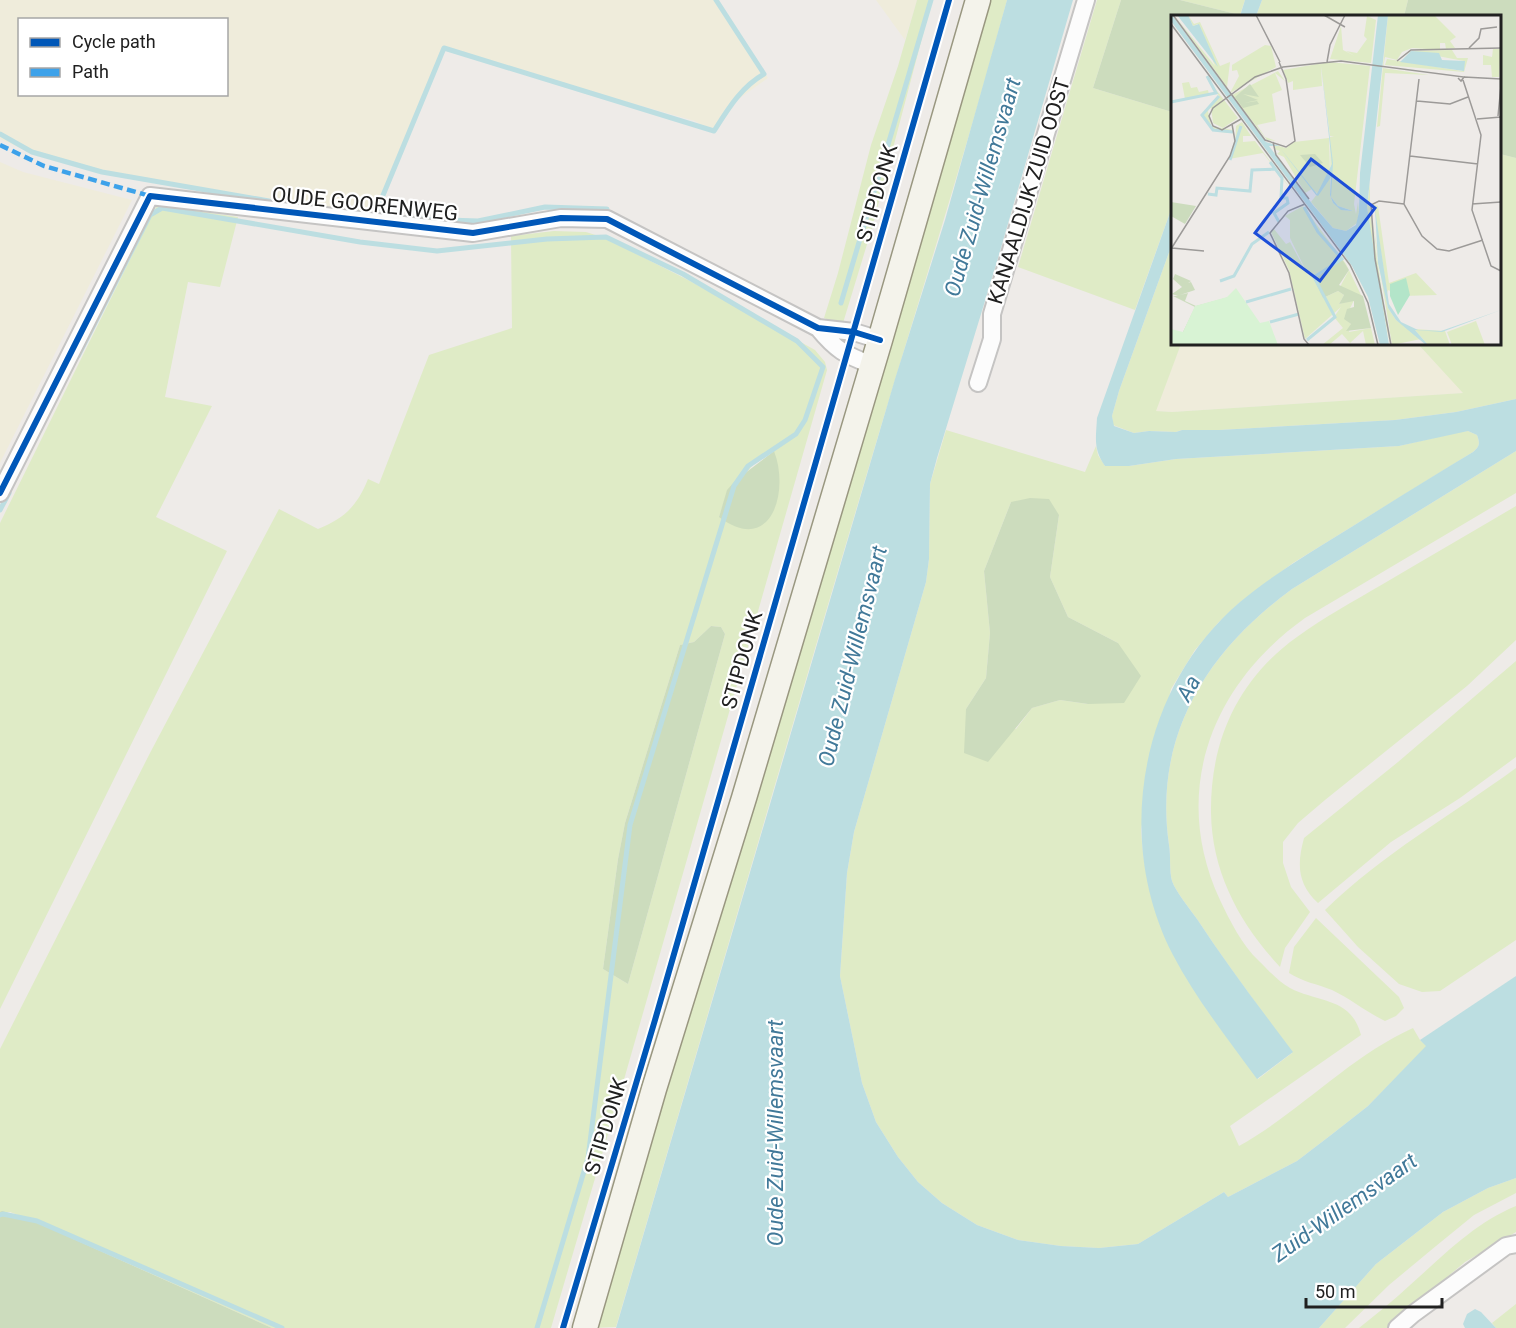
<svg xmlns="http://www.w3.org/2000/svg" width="1516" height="1328" viewBox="0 0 1516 1328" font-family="Roboto,sans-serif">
	<rect width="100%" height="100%" fill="#eeebe8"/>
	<path fill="#efecdb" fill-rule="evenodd" d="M0,0H717L768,78L726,108L715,133L695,121L443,50L374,213L141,180L82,166L25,150L0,139ZM20,20H226V94H20Z
		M876,0H917L905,40Z
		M0,162L23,172L132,200L0,463Z
		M1181,344H1418L1464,393L1172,412L1155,411Z"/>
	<path fill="#dfebc6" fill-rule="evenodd" d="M917,0H932L872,228L843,323L840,324L824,318L838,273L871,145L898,66Z
		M991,0H1007C968,146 922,289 879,433C790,731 704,1029 616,1327L594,1328Z
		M1097,0H1121L1093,88L1172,112V207L1135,310L1018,267Z
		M1180,0H1245L1240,15Z
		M1262,0H1408L1404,16H1256Z
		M1500,154L1516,158V399L1456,412L1395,420L1219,430H1182L1176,432L1149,431L1134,433L1113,425L1112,416L1119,391L1172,244V344H1181L1156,411L1172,412L1463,393L1418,344H1500Z
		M157,205L238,217L220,287L188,282L165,397L212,406L156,517L227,551L0,1009V523Z
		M554,231L586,232L605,238L690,281L815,350L825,362L827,370L621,1090L551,1328H272L29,1219L10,1212H0V1049L150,753L279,509L318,529C345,518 357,506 368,479L379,484L429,355L512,328L511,236ZM774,451L719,517L726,496L753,465ZM711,626L721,627L725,634L628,984L603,969L618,859L625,823L680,645L694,642Z
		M946,430L1085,472L1096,446L1098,455L1105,466H1129L1176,459L1399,446L1459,432L1468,431L1477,435C1480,443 1480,446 1473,452L1293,563L1239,603L1218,623L1195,650L1171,689L1141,829C1146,931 1199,1001 1258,1079L1292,1053C1260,1008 1227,965 1197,919C1190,909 1176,892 1172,881C1169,870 1171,856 1169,845C1153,736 1207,651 1292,589L1516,451V493L1305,618C1211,685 1170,792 1220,900C1230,921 1242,945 1259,961C1268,970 1279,982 1290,988C1319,1003 1351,997 1361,1035L1230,1126L1239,1146C1300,1112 1349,1057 1413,1028L1420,1040L1427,1046L1368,1106L1331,1135L1297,1161L1228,1197L1224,1192L1138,1244L1099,1248L1061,1246L1018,1240L977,1225L942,1203L918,1182L898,1157L876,1122L862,1083L840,976L847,873L854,832L926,582L929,559L930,484ZM1011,502L1059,515L1050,577L1068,617L1118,643L1088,704L1060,700L1032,708L1016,729L966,709L986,678L990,633L984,571Z
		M1516,506V640L1467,686L1325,800L1298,823L1283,842V863L1291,887L1310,912L1285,948L1280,967C1240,924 1212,873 1211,813C1210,741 1238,679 1297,637C1324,617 1354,601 1383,584C1427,558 1472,532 1516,506Z
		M1516,661V757L1460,798L1391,842L1318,903C1297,883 1297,864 1304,838L1398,762Z
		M1516,768V940L1440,991L1422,992L1399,984L1358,947L1325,910C1384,853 1450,816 1516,768Z
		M1316,918L1399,997L1404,1008L1396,1016L1385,1021C1366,1012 1351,999 1332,990C1317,984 1303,982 1289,973L1294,947Z
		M1516,1178V1193L1474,1215L1436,1246L1389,1285L1345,1328H1319L1376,1264L1443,1212L1488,1188Z
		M1516,1206V1232L1465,1262L1387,1328H1359C1376,1314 1393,1301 1409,1286C1442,1257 1474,1223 1516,1206Z
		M1516,1304V1328H1496L1492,1323Z"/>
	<path fill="#ccdcbd" d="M1121,0H1180L1240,15L1172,16V112L1093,88Z
		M1408,0H1516V158L1500,154V16H1404Z
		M774,451C790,492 771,556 719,517L727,490L736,480Z
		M1030,498L1049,499L1059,515L1050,577L1068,617L1118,643L1141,676L1124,703L1088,704L1060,700L1032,708L988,762L964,753L966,709L986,678L990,633L984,571L1011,502Z
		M711,626L721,627L725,634L628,984L603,969L618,859L625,823L680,645L694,642Z
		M2,1211L29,1219L272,1328H0V1212Z"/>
	<path fill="#bcdee1" d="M1007,0H1073L996,265L937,458L930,484L929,559L926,582L854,832L847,873L840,976L862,1083L876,1122L898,1157L918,1182L942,1203L977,1225L1018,1240L1061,1246L1099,1248L1138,1244L1224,1192L1228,1197L1297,1161L1331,1135L1368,1106L1426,1046L1420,1040L1516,976V1178L1488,1188L1443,1212L1376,1264L1319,1328H616L895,379L945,220Z
		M1245,0H1262L1256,16H1240Z
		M1172,207V244L1119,391L1112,416L1114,426L1134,433L1149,431L1176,432L1182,430H1219L1395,420L1456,412L1516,399V451L1292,589C1207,651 1153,736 1169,845C1171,856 1169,870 1172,881C1176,892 1190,909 1197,919C1227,965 1260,1008 1293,1052L1257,1079C1228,1039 1196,999 1173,955C1113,839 1140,687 1240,602C1275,573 1314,550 1353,526C1393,501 1433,476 1473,452C1480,446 1480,443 1477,435L1468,431L1399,446L1176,459L1129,466H1105C1093,449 1096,438 1097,418Z
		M1475,1309L1481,1312L1496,1328H1465L1463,1324L1467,1314Z"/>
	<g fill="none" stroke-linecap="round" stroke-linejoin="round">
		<path stroke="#bcdee1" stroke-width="5" d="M0,134L32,152L102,172L269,201
			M374,217L444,48L714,131C728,109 741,87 764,74L716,0
			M418,219L478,221L545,207L607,209
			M841,303L931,0
			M78,356L150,215L162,208L360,242L437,251L547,239L606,237L683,274L797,341L823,367L805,420L796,434L748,466L734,486L630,825L588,1158L537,1328
			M0,510L9,493
			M0,1215L3,1214L37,1221L282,1328"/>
		<defs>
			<path id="street" d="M818,328C836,350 845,355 872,365
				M978,383L992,339V314L1086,0
				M0,493L150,196L473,233L561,218L607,219L818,328L854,332L880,340
				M1397,1328L1413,1314L1506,1246L1516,1244"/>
			<path id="secondary" d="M585,1328L654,1089L744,798L880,340L978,0"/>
		</defs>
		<use href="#street" stroke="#c5c4c3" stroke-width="20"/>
		<use href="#secondary" stroke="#999780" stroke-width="27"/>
		<use href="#street" stroke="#fcfcfc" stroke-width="16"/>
		<use href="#secondary" stroke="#f4f3eb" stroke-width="24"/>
		<path stroke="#3da2ea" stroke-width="4.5" stroke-dasharray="9 4.5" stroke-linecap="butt" d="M0,145L44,166L150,196"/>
		<defs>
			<path id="cycleway" d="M0,493L150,196L473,233L561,218L607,219L818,328L854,332L880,340
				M563,1328L655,1020L949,0"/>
		</defs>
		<use href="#cycleway" stroke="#fff" stroke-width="10"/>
		<use href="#cycleway" stroke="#0057b8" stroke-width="6"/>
	</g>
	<g text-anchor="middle" stroke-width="4.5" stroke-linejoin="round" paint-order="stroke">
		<g font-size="21" fill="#202020" stroke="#fff">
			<text transform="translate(1029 191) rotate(-73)" y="7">KANAALDIJK ZUID OOST</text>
			<text transform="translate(877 193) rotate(-74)" y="7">STIPDONK</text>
			<text transform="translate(365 204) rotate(6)" y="7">OUDE GOORENWEG</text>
			<text transform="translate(742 660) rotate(-74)" y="7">STIPDONK</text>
			<text transform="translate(606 1126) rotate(-73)" y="7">STIPDONK</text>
		</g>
		<g font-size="22" font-style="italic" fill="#417999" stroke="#fff">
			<text transform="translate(982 187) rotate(-74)" y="8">Oude Zuid-Willemsvaart</text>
			<text transform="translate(852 656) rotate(-76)" y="8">Oude Zuid-Willemsvaart</text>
			<text transform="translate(1188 688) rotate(-61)" y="8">Aa</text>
			<text transform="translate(775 1133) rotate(-90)" y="8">Oude Zuid-Willemsvaart</text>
			<text transform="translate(1344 1207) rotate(-35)" y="8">Zuid-Willemsvaart</text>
		</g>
	</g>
	<g transform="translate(1171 15)">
		<rect width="330" height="330" fill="#eeebe8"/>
		<path d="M3,0L44,51L27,9L22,11L17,0L23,9L29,7L49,51L59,47L56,72ZM217,0H263L285,22L279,26L284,33L275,34L274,28H269V35L241,33L231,37L226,45L214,42L212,53L258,60L214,58L209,111L206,112ZM196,1L205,5L200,48L159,44L170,11L172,35L184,41L175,36L186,38L196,24L193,21ZM94,30L100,31L105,52L59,78L68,61L66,55L61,56V50ZM322,34H330L328,62H321L320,50H312V40L321,42ZM281,35L286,43H297L293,57L214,50L216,44L291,56L293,46L240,36L229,43L238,36ZM158,47L199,51L183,189L185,199L187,187L188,197L186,208L175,216L162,213L140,187L159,162V180L162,188L171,195L182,196L167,191L160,182L159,122L163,121H159L150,51L151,71L122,75V66L117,68L112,55ZM107,56L114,66L104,58L111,75L101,79L105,106L86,110L94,122L105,126L96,125L61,80ZM36,63L67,103L52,113L42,108L40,92L37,96L40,111L62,115L56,118L41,115L31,101L48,81ZM18,67L20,73L26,72L28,77L37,75L38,79L14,84L11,68ZM71,107L80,121H72V127L84,126L131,189L92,138L58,144L64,134L65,111ZM158,123L159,158L147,179L141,174L134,178L113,142L106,139L109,136L103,134L104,130L115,133L123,127ZM199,168V196L219,330L199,227L196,192ZM203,190L207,191L218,268L245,258L266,280L232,281L217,275L216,278ZM132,191L175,249L191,282L169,272L178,255L171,245L143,262L152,283L167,276L173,280L168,289L183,285L174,304L180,309L178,317L200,313L204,330H195L192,316L179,328L171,319L158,330H151L172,313L163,302L170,292L134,324L118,255L100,217L103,214L115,229L119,227L139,264L119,223V205L114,201ZM200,199L217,293L225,305L244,318L252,325L255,330L250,324L221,330ZM305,306L314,330H281L276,317ZM243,314L274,316L279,330H257Z" fill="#dfebc6"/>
		<path d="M79,69L88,82L72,79L87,85L73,88L86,86L88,89L72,93L64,82ZM144,139L152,148L139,152L129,140ZM0,187L25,191L14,209L0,201ZM171,244L178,255L168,270L192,281L200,313L175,316L180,309L173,304L176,294L183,292V286L168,289L173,280L167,276L152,283L143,264ZM4,259L20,266L17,268L20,267L24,275L9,280L17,278L14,286L25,291L58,282L29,319L12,317L24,292L2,281H7L1,279L11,272L2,264Z" fill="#ccdcbd"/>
		<path d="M65,273L89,308L98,306L107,330H0V314L12,317L24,291L56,282Z" fill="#d8f3d4"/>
		<path d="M235,263L239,280L227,300L219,281V269Z" fill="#b3e5c9"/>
		<path d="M1,0L95,127L109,131H98L142,190L162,213L175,216L185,210L188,197L189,158L207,0H217L196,192L218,330H209L197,282L181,251L0,6ZM6,0H17L22,11L28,9L47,52ZM240,36L268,38L271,45L294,46L293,56L229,47ZM150,50L162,148L160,182L167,191L182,196L170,195L162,188L159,180L160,162L147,181L145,180L109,133L146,179L161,149ZM204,194L218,289L230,307L247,315L270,316L330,295L271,317L244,315L257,330H255L225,305L217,293L207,248Z" fill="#bcdee1"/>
		<path fill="none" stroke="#bcdee1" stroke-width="3" d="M48,81L31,100L42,115L62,117M0,87L45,78L36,61M59,145L70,111M99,147L111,163L110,183H116L117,188L103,198L108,207M37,179L45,180L46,173L79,176L81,155L104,154M133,192L147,217L171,244L143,262L164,302L136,325M49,266L63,261L81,229L98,217M75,287L120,274M99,307L128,299"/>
		<path fill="none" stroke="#9c9a98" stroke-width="1.5" d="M2,0L94,125L115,132L124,126L115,64L108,47M85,0L109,47M153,0L174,12M0,9L179,250L197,288L207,330M298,33L308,23L310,14L326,12M226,46L240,35L330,33M156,47L159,30L174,0M293,62L330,64M248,64L233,189L251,221L266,234L278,236L312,225M292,65L310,120L301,195L320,251L330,256M246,86L279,89L297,82M327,101L330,71M70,104L51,115L42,111L38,101L42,93L84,62L112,52L170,46L293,62L290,66L287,63M306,104L330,102M102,127L105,140L138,184M239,141L307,149M134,189L117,196L99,218L118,258L133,324L138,330M301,189L330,187M1,233L33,236M0,234L59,141L64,126L61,109M220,330L204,244L200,190L208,186L233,189"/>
		<path fill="#1d4ed8" fill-opacity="0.15" stroke="#1d4ed8" stroke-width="3" d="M140,144L204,193L149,266L84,218Z"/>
		<rect width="330" height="330" fill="none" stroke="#202020" stroke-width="3"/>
	</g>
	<rect x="18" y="18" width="210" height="78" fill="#ffffff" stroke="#a6a6a6" stroke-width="1.5"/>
	<rect x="30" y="38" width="30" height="9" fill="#0057b8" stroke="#a6a6a6" stroke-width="1.5"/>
	<text x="72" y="48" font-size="18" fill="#202020">Cycle path</text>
	<rect x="30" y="68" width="30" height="9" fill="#3da2ea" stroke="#a6a6a6" stroke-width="1.5"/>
	<text x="72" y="78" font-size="18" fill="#202020">Path</text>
	<path d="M1306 1298v9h136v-9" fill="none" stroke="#202020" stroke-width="3"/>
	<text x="1315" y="1298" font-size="18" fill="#202020" stroke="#ffffff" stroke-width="4.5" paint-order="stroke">50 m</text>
</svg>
